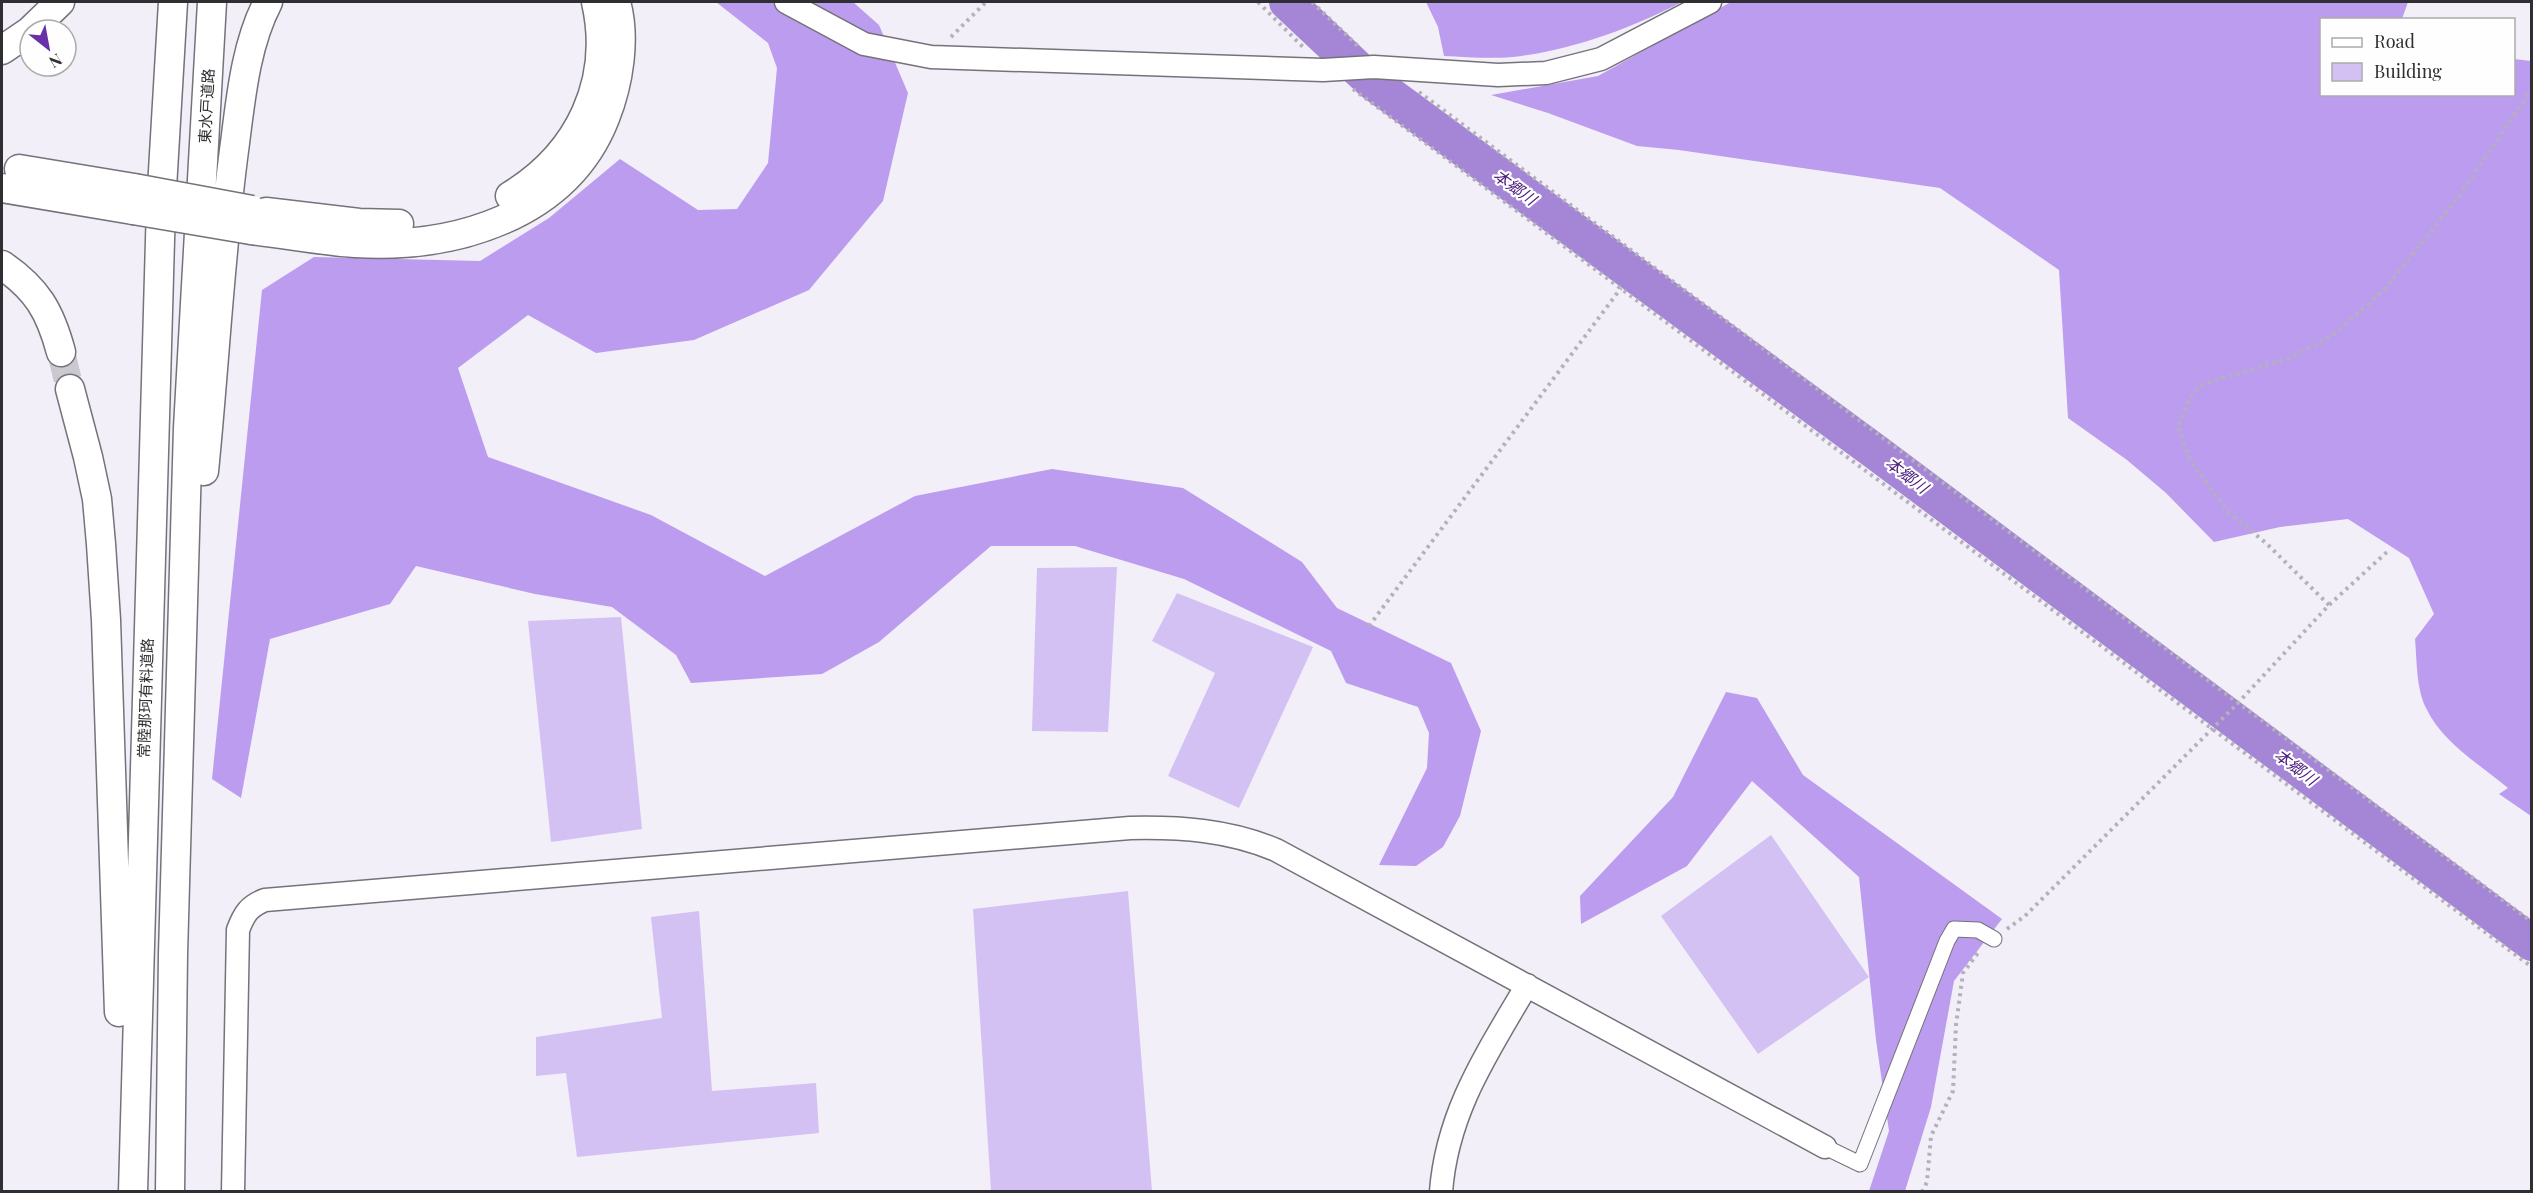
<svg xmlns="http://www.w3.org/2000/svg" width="2533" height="1193" viewBox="0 0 2533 1193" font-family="'Playfair Display','Noto Sans JP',serif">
	<rect width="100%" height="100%" fill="#f2eff8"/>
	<path fill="#bc9cef" d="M716,2H853L879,25L908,93L883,201L809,290L694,340L596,353L528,315L458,368L488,457L651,515L765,576L915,496L1052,469L1183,488L1302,562L1337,608L1451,663L1481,731L1460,816L1443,847L1416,866L1379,865L1427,768L1429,733L1418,707L1346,683L1331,651L1184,579L1075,546H991L879,642L822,674L691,683L676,655L612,607L535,594L416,566L390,604L270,639L241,798L212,779L262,290L314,257L480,261L549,218L620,159L698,210L737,209L768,163L777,68L768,43Z
		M1426,2H1682C1629,29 1573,50 1513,57C1490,59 1466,57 1444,56L1438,27Z
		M1731,2H2408L2402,19L2322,20V94H2514V59L2531,61V816L2499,794L2508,788C2479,764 2442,742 2426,708C2416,688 2417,660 2415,639L2434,614L2409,558L2348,519L2280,527L2214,542L2166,493L2127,460L2068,418L2059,270L1940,188L1679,150L1637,146L1548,113L1491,95L1598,76Z
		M1726,692L1757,698L1803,775L2002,919L1954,981L1931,1107L1905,1191H1869L1889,1131L1876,1040L1859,877L1752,781L1687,866L1581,924L1580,896L1673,797Z"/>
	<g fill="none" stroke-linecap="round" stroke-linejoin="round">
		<path stroke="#a485d6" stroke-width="36" d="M1287,2L1371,81L1877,453L2532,943"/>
	</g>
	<path fill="#d4c1f4" d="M73,363L76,374L65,373L55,382L51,365L65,368Z
		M1117,567L1108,732L1032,731L1037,568Z
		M1177,593L1313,647L1239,808L1168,776L1215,673L1152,641Z
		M621,617L642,829L551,842L528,621Z
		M1771,835L1869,977L1758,1054L1661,916Z
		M1128,891L1152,1191H991L973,909Z
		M699,911L712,1091L816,1083L819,1133L577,1157L566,1073L536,1076V1037L662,1018L651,917Z"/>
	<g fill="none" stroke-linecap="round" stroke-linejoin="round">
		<path stroke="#cbc8d0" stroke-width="28" stroke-dasharray="28 14" stroke-linecap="butt" d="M61,352L70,389"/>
		<defs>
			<path id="street" d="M1825,1147L1860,1164L1947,941L1954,929L1978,930L1994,939"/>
			<path id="secondary" d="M786,2L864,44L931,57L1323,70L1374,67L1498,75L1546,73L1601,59L1710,2
				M233,1192L238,930C244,914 249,906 265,900L1130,828C1181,827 1229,830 1276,850L1825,1147
				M1441,1192C1447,1111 1488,1052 1527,985"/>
			<path id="highway" d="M31,30L60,2
				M2,50L30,31
				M19,169L134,188
				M2,188L133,210
				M510,196C579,154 614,82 596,2
				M266,212L359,223L399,224
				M251,230C286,234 321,241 355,243C454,249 566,217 605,118C619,83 626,38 616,2
				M2,265C37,289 50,311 61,352
				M70,389L88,457L97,499L101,544L106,620L119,1012
				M204,471C215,362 220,252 235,143C241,96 246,44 268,2
				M133,1192L161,205L173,2
				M170,1192L173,954L188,428L212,2"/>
		</defs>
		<use href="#street" stroke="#75727a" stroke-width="17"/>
		<use href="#secondary" stroke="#75727a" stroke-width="25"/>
		<use href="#highway" stroke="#75727a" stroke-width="31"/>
		<path stroke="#b3b1b9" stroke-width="4" stroke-dasharray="3 4.5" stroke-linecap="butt" d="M1258,2L1304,48
			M1312,2L1360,48
			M951,37L986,2
			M1353,89L2532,967
			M1419,92L2532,922
			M2329,605L2267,544L2227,511L2190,460L2178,427L2191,396L2203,384L2287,359L2330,337L2372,301L2389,284L2459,196L2532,89
			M1369,626L1621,288
			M2007,929L2025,916L2238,703L2329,605L2388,551
			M1922,1192L1927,1182L1931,1136L1953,1091L1956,1025L1963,973L1980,950"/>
		<use href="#street" stroke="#fff" stroke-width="15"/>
		<use href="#secondary" stroke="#fff" stroke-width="22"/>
		<use href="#highway" stroke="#fff" stroke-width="28"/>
		<defs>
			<path id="highway-bridge" d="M134,188L252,210
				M133,210L251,230"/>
		</defs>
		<use href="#highway-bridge" stroke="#75727a" stroke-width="31" stroke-linecap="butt"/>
		<use href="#highway-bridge" stroke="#fff" stroke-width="28"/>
	</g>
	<g text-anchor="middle" stroke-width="4.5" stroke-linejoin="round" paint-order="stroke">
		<g font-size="15" fill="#2f2e32" stroke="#fefefe">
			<text transform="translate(207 106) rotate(-87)" y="5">東水戸道路</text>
			<text transform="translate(146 698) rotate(-88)" y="5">常陸那珂有料道路</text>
		</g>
		<g font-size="16" font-style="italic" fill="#4e207f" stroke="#fefefe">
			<text transform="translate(1515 187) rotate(36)" y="6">本郷川</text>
			<text transform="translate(1907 475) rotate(37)" y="6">本郷川</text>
			<text transform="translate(2296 767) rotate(37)" y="6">本郷川</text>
		</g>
	</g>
	<rect width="2533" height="1193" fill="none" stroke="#2f2e32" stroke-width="6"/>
	<rect x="2320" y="18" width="195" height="78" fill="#fefefe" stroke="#ababac" stroke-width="1.5"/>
	<rect x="2332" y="38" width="30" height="9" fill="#ffffff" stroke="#ababac" stroke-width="1.5"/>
	<text x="2374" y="48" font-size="18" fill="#2f2e32">Road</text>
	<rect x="2332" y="63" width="30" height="18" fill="#d4c1f4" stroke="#ababac" stroke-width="1.5"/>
	<text x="2374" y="78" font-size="18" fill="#2f2e32">Building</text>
	<g transform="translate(48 48) rotate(149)"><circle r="28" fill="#fefefe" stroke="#ababac" stroke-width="1.5"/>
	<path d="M0-4.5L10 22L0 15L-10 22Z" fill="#6931a7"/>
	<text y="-9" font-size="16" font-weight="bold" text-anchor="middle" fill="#2f2e32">N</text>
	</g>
</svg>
